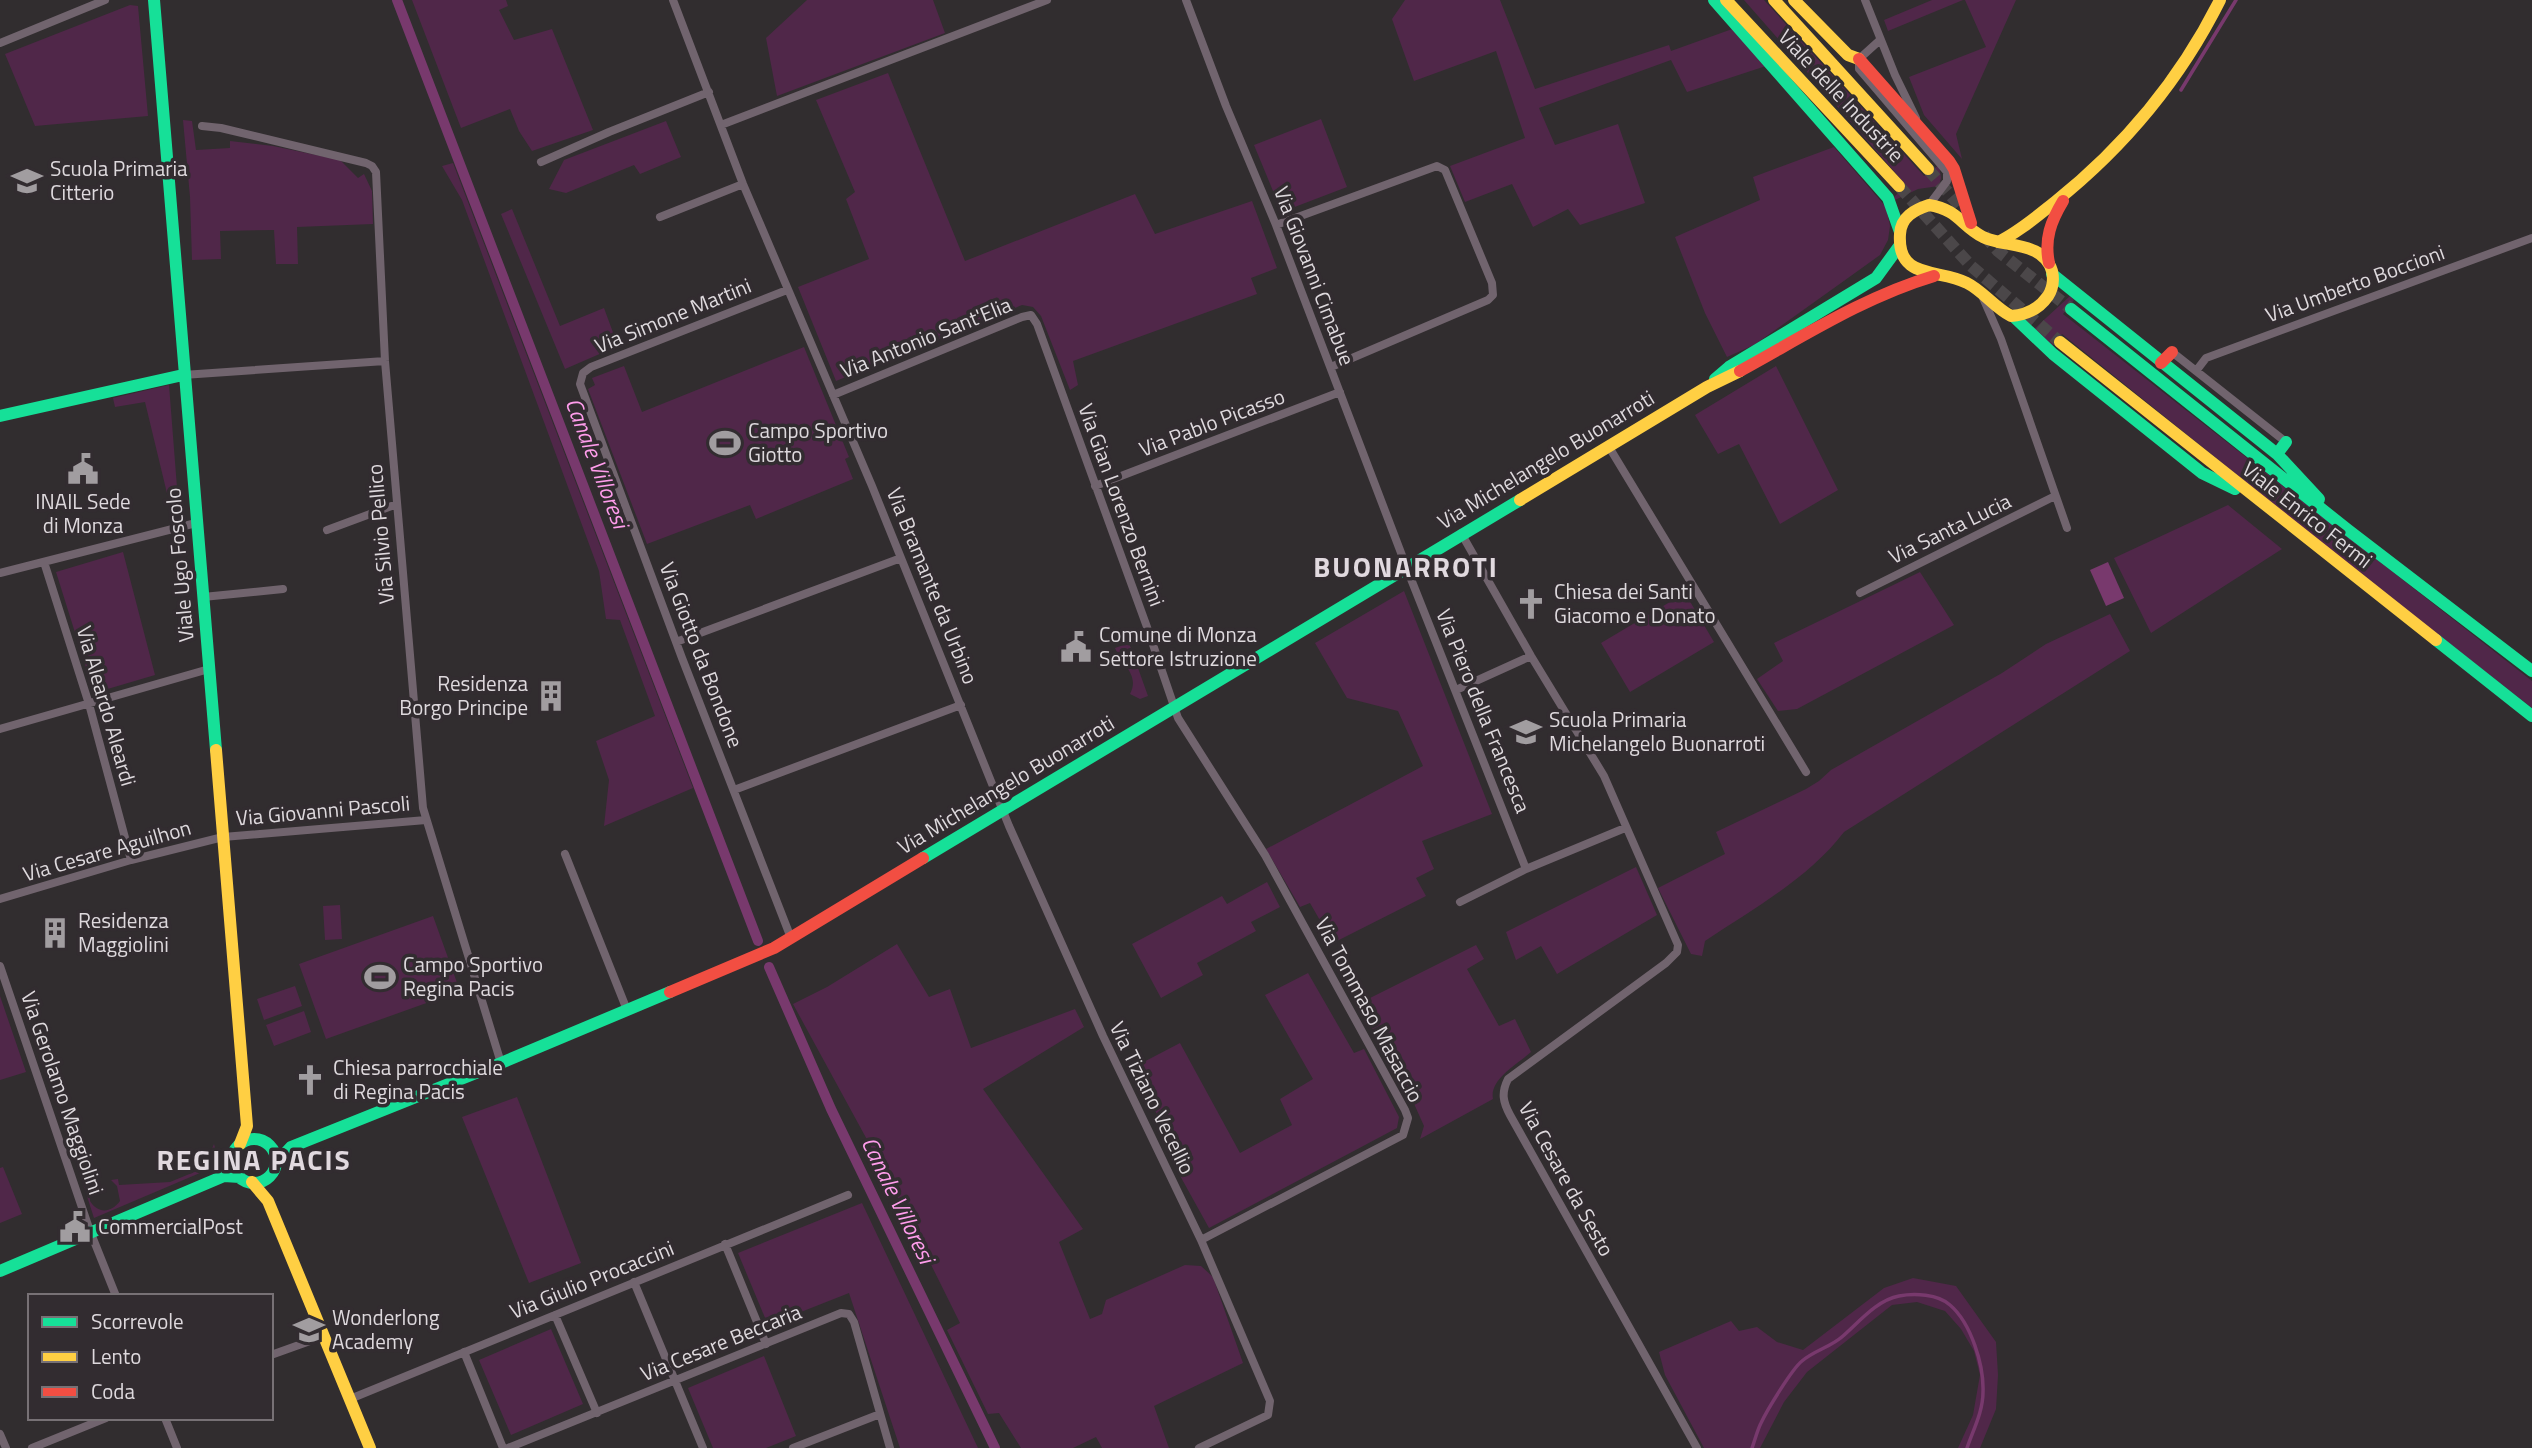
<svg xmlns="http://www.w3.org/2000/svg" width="2532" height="1448" viewBox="0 0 2532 1448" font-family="'Titillium Web',sans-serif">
	<rect width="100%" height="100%" fill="#312d2f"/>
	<path fill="#502749" d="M412,0H506L508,6L499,10L514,40L552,29L593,130L532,151L519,131L510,109L461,128Z
		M807,0H933L945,33L777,96L766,38Z
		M1405,0H1500L1535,89L1669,45L1671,51L1735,28L1766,66L1687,92L1671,60L1539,108L1555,145L1618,124L1645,203L1580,225L1568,209L1533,227L1512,184L1465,202L1450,166L1525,138L1496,51L1414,81L1392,19Z
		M1744,0H1764L1924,176L1939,165L1941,178L1939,186L1918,189L1895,200L1893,198L1906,185Z
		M1932,0H1963L1888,31L1884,20Z
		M1965,0H2016L1956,134L1962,159L1924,115L1909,77L1986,47Z
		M130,5L138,6L148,116L35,126L5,54Z
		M888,73L965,261L1135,194L1155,234L1252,201L1277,268L1251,278L1257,294L1073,361L1078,385L1070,390L1041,316L1033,307L1022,305L836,381L798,287L869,259L846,199L855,192L816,100Z
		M1321,119L1347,187L1292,208H1280L1254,145Z
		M183,120L192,121L196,150L230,148V141L273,146L340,160L358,178L364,174L372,191L373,224L297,227L298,264H276L274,230L220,231L221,259L192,260L190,197Z
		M666,121L681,157L640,174L634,165L566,193L549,189L564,160Z
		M1834,147L1886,207L1890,226L1888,240L1880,255L1841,283L1754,345L1727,357L1705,313L1675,237L1760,200L1753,177Z
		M453,163L693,788L604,826L609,780L596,741L655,716L620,620L606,619L599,571L462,200L442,166Z
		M512,209L560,326L604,308L618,346L565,369L501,214Z
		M2070,296L2074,300L2063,314L2532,681V708L2344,561L2062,334L2050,349L2034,329Z
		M804,347L849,457L845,459L853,479L756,519L750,505L647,544L588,389L595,385L592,378L624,366L642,412Z
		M1776,366L1838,490L1780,524L1739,444L1718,454L1695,415Z
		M169,385L179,513L172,514L145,402L115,407L113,398Z
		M2228,505L2282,549L2151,633L2114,558Z
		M123,552L155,675L94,693L56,572Z
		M1920,572L1954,625L1797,709L1778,711L1757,679L1783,661L1774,643Z
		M1404,591L1492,814L1422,841L1434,869L1416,878L1426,896L1333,943L1310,903L1300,907L1266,849L1423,766L1398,711L1347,698L1315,643Z
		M1685,593L1714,642L1630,692L1601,643Z
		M2110,614L2130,651L1844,832C1809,878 1753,909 1705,941L1702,956L1691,954L1658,888L1725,854L1716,832L1806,789L1819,781L1831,770L2002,673L2046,644Z
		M1129,643L1148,696L1140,699L1130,694C1140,675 1122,665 1115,648Z
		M1636,867L1657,915L1557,974L1541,946L1516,960L1506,932Z
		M1267,882L1280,907L1251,922L1256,931L1197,963L1203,975L1161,998L1132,944L1222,896L1227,904Z
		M340,905L342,939L325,940L323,906Z
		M433,916L460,991L326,1039L299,964Z
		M897,944L929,997L950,989L971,1048L1075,1009L1084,1027L983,1089L1083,1229L1059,1242L1090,1319L1102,1314L1106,1300L1185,1265L1201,1266L1213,1277L1243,1363L1154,1406L1169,1448H1102L1096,1437L1073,1448H1021L999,1413L988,1414L947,1330L960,1323L888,1178L793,1004L827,987Z
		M1476,945L1484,959L1467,969L1499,1026L1515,1019L1531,1052C1518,1064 1489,1079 1493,1099L1420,1139L1424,1126L1407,1088L1358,1004Z
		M1308,973L1354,1053L1364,1049L1399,1117L1397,1128L1209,1228L1173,1163L1179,1160L1134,1067L1180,1043L1240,1153L1292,1125L1280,1099L1313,1079L1265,995Z
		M295,986L302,1006L264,1020L257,999Z
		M0,996L26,1072L0,1080Z
		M304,1011L311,1032L274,1046L266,1025Z
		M517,1097L581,1263L529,1283L462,1117Z
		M214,1144L219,1162L214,1167L94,1218L82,1181L96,1180L90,1188V1201C98,1214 111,1213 120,1201L117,1186L111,1180L118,1179L119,1185L170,1182L204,1168Z
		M3,1167L22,1214L0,1223V1168Z
		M862,1203L978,1448H900L849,1293L768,1325L738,1253Z
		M1913,1278L1956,1286L1996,1342L1998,1375L1996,1409L1980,1448H1958L1973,1415L1980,1375L1974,1351L1961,1329L1945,1311L1917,1302L1892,1305L1807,1372L1784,1402L1760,1448H1704L1665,1375L1659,1352L1731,1321L1739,1331L1757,1327L1777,1342L1803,1350L1884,1288Z
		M551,1329L583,1404L511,1435L479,1360Z
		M764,1356L796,1436L766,1448H713L688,1388Z"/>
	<path fill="#78396d" d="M2108,562L2124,598L2106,606L2090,570Z"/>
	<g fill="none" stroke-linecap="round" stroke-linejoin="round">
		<path stroke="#78396d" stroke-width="3.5" d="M2181,90L2236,0
			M1752,1448C1755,1440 1757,1431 1761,1423C1767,1410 1792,1369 1802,1361C1815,1350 1831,1347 1843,1336C1859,1322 1877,1300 1899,1296C1914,1293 1938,1294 1950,1305C1971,1323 1984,1365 1983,1392C1983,1412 1973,1430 1967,1448"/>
		<path stroke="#78396d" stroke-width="10" d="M397,0L758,941
			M769,967L831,1109L995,1448"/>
		<path stroke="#4b4749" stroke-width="12" stroke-dasharray="12 6" stroke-linecap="butt" d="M1928,169L1970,218
			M1899,186L1971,266L2060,342
			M1984,235L1998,251L2071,309"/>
		<path stroke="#71646e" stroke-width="8" d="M673,0L743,184L872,486L1009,826L1103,1036L1201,1240L1270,1401L1268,1415L1199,1448
			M1186,0L1226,106L1276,225L1411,579L1526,869
			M1865,0L1895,75L1916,118
			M1880,40L1859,59V69L1947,172V181L1929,205
			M0,43L105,0
			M721,125L1047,0
			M202,126L221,128L366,163L372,166L376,172L385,361L423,808L501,1063
			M541,162L609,132L709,92
			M660,217L743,184
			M1276,225L1437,166L1445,170L1492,283L1493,295L1488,300L1331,367
			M787,290L591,367L583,373L580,384L682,658L791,938
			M1983,298L2001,339L2067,528
			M2172,352L2286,442
			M2196,371L2206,358L2532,238
			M183,375L385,361
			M833,395L1022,317L1031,315L1037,324L1147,627L1178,718L1265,855L1405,1110L1408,1118L1403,1135L1201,1240
			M1609,447L1806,772
			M1095,486L1340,392
			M327,530L397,504
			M1461,533L1531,656L1604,776L1678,945L1677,952L1666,963L1508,1079C1501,1093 1503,1102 1510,1115L1697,1448
			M44,562L89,704L131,860
			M0,573L196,523
			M1860,593L2055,496
			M203,597L283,589
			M676,642L901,558
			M1456,690L1531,656
			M0,729L209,669
			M734,790L961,705
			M565,854L627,1010
			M0,899L131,860L223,837L426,820
			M1460,902L1526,869L1625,828
			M0,966L90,1231L116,1296
			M725,1244L766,1344
			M634,1282L703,1448
			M555,1315L597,1413
			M464,1352L503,1448
			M271,1355L324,1336
			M350,1399L848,1195
			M165,1418L177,1448
			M0,1434L6,1448
			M32,1448L106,1418
			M508,1448L841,1313L849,1314L854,1322L890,1448
			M793,1448L880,1414"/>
		<path stroke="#16e098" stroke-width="12" d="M154,0L216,750
			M1714,0L1888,198L1900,232
			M2052,274L2277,454L2319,499
			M2071,309L2348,530L2532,671
			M2013,316L2053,354L2202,473L2235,489
			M1715,379L1729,367L1876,278L1900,245
			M0,416L183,375
			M2277,454L2286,442
			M2436,640L2532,716
			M923,858L1520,500
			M232 1161a22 22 0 1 1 44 0a22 22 0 1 1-44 0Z
			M276,1163L291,1147L501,1063L670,992
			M0,1271L224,1176L240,1177"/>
		<path stroke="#ffcf43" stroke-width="12" d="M1726,0L1899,186
			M1774,0L1928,169
			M1794,0L1848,55L1859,59
			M1929,205C1959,210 1960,225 1983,237C2006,248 2043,241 2052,271C2054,280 2053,288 2048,296C2039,309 2025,315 2011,316C1994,307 1983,291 1967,283C1939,268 1897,281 1900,234C1901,217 1914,210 1929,205Z
			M1998,242C2019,232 2037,216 2055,202C2125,146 2180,80 2220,0
			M2060,342L2436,640
			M1520,500L1707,387L1740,371
			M216,750L247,1126L240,1144
			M252,1182L268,1201L370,1448"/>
		<path stroke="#f24e42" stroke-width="12" d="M1859,59L1949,161L1954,169L1971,223
			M2049,263C2044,239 2051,221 2063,201
			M2161,363L2172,352
			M1740,371C1804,336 1864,297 1934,276
			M670,992L774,948L923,858"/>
	</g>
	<defs>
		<symbol id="school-bare" viewBox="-9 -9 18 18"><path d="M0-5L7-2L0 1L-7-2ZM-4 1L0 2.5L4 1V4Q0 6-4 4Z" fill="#a19da0" stroke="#322c30" stroke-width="2.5" paint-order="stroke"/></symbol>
		<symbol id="stadium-bare" viewBox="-9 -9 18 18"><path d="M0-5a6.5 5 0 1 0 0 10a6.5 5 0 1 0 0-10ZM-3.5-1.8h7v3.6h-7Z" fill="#a19da0" stroke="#322c30" stroke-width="2.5" paint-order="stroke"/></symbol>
		<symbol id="civic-bare" viewBox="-9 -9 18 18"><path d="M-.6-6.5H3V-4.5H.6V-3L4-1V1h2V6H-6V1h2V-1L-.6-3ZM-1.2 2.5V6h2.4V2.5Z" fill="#a19da0" stroke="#322c30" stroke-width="2.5" paint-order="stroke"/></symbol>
		<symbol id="church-bare" viewBox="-9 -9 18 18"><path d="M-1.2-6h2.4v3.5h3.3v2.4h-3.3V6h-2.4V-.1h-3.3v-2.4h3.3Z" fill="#a19da0" stroke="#322c30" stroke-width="2.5" paint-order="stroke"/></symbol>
		<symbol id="building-bare" viewBox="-9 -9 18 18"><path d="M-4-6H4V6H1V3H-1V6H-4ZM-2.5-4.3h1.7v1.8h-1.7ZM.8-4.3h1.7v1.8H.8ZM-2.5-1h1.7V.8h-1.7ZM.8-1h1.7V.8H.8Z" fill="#a19da0" stroke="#322c30" stroke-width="2.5" paint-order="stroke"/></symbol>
		<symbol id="university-bare" viewBox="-9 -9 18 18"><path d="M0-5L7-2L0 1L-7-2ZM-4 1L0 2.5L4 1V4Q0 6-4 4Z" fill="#a19da0" stroke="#322c30" stroke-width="2.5" paint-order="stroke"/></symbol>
	</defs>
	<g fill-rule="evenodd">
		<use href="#school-bare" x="5" y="159" width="44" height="44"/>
		<use href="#stadium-bare" x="703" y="421" width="44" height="44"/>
		<use href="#civic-bare" x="61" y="447" width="44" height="44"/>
		<use href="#church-bare" x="1509" y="582" width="44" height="44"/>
		<use href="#civic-bare" x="1054" y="625" width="44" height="44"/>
		<use href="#building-bare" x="529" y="674" width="44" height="44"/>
		<use href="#school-bare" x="1504" y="710" width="44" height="44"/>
		<use href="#building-bare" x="33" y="911" width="44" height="44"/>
		<use href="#stadium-bare" x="358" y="955" width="44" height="44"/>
		<use href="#church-bare" x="288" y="1058" width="44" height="44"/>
		<use href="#civic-bare" x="53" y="1205" width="44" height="44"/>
		<use href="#university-bare" x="287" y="1308" width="44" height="44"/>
	</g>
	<g text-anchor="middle" stroke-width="7" stroke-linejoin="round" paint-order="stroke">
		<g font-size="21" fill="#ded9dd" stroke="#322c30">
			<text transform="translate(1841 96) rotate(47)" y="7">Viale delle Industrie</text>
			<text transform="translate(1314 276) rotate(69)" y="7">Via Giovanni Cimabue</text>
			<text transform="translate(2355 284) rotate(-20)" y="7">Via Umberto Boccioni</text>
			<text transform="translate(673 316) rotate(-22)" y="7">Via Simone Martini</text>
			<text transform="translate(926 338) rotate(-22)" y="7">Via Antonio Sant'Elia</text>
			<text transform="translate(1212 423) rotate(-21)" y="7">Via Pablo Picasso</text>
			<text transform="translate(1546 460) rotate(-31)" y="7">Via Michelangelo Buonarroti</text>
			<text transform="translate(1121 505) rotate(70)" y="7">Via Gian Lorenzo Bernini</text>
			<text transform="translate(2307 515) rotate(38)" y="7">Viale Enrico Fermi</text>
			<text transform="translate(1950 529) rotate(-26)" y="7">Via Santa Lucia</text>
			<text transform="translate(381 534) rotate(-95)" y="7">Via Silvio Pellico</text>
			<text transform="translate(180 565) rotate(-95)" y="7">Viale Ugo Foscolo</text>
			<text transform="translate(932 586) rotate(68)" y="7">Via Bramante da Urbino</text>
			<text transform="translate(701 655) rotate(69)" y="7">Via Giotto da Bondone</text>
			<text transform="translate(106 706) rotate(74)" y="7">Via Aleardo Aleardi</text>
			<text transform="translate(1483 711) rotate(68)" y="7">Via Piero della Francesca</text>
			<text transform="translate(1006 785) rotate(-31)" y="7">Via Michelangelo Buonarroti</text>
			<text transform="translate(323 811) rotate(-5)" y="7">Via Giovanni Pascoli</text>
			<text transform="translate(107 851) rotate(-16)" y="7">Via Cesare Aguilhon</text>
			<text transform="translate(1369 1010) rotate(62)" y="7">Via Tommaso Masaccio</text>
			<text transform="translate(62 1093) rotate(71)" y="7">Via Gerolamo Maggiolini</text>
			<text transform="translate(1152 1098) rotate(64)" y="7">Via Tiziano Vecellio</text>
			<text transform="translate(1566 1179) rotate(61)" y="7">Via Cesare da Sesto</text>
			<text transform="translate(592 1280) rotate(-22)" y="7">Via Giulio Procaccini</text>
			<text transform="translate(721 1343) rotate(-22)" y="7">Via Cesare Beccaria</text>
		</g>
		<g font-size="21" fill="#ded9dd" stroke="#322c30" text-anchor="start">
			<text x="50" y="176">Scuola Primaria<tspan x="50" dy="24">Citterio</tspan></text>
			<text x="748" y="438">Campo Sportivo<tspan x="748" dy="24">Giotto</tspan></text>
			<text x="83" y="509" text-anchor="middle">INAIL Sede<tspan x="83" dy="24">di Monza</tspan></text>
			<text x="1554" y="599">Chiesa dei Santi<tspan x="1554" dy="24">Giacomo e Donato</tspan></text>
			<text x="1099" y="642">Comune di Monza<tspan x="1099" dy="24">Settore Istruzione</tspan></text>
			<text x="528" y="691" text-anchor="end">Residenza<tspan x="528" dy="24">Borgo Principe</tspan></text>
			<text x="1549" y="727">Scuola Primaria<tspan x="1549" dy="24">Michelangelo Buonarroti</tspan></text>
			<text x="78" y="928">Residenza<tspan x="78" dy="24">Maggiolini</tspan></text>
			<text x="403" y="972">Campo Sportivo<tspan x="403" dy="24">Regina Pacis</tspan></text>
			<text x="333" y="1075">Chiesa parrocchiale<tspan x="333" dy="24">di Regina Pacis</tspan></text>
			<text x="98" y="1234">CommercialPost</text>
			<text x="332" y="1325">Wonderlong<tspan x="332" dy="24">Academy</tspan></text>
		</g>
		<g font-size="23" font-style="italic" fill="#ff9dec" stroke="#322c30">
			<text transform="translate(597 463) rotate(69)" y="8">Canale Villoresi</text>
			<text transform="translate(898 1200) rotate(64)" y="8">Canale Villoresi</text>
		</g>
		<g font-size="28" font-weight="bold" letter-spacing="2" fill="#e1d9df" stroke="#322c30">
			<text x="1406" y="577">BUONARROTI</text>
			<text x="254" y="1170">REGINA PACIS</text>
		</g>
	</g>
	<rect x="28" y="1294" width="245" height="126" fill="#322c30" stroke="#777175" stroke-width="2"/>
	<rect x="42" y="1317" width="35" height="10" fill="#16e098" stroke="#777175" stroke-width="2"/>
	<text x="91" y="1329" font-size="21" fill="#ded9dd">Scorrevole</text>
	<rect x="42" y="1352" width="35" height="10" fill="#ffcf43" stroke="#777175" stroke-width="2"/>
	<text x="91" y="1364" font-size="21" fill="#ded9dd">Lento</text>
	<rect x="42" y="1387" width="35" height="10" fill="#f24e42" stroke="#777175" stroke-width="2"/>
	<text x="91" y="1399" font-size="21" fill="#ded9dd">Coda</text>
</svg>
